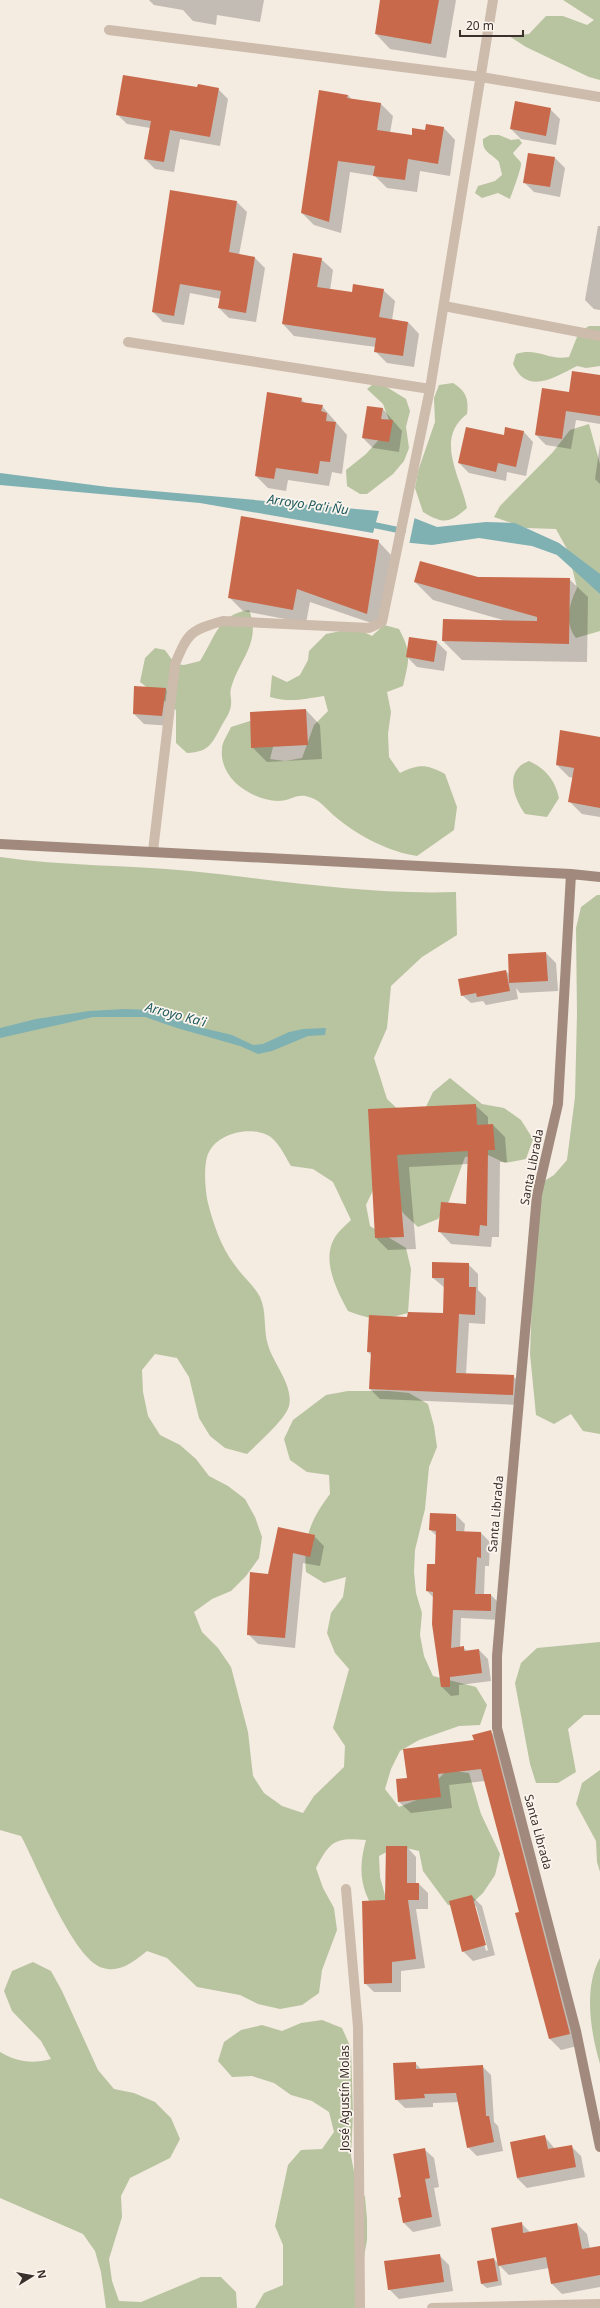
<svg xmlns="http://www.w3.org/2000/svg" width="600" height="2308" viewBox="0 0 600 2308" font-family="'Noto Sans',sans-serif">
	<rect width="100%" height="100%" fill="#f4ebe1"/>
	<path fill="#b8c4a0" d="M563,0H600V80L589,77L526,47L509,36L529,34L546,16H563L587,25L594,20Z
		M490,135H499L511,140L519,139L522,143L513,153C515,157 519,159 521,163C522,167 512,193 510,199L498,193L482,198L475,193L478,186L495,181L502,175L499,162C492,153 482,153 483,139Z
		M589,326H600V366L586,368L577,366C555,377 527,396 513,364L516,354C538,347 548,361 569,357L579,332Z
		M377,381L406,399L410,411L406,427L409,448L404,461L393,474L367,494H360L347,486L346,470L366,454L385,433L389,420L383,404L367,389Z
		M453,383C466,391 469,399 467,414C434,439 461,477 467,508C449,524 443,524 423,512L415,488L418,471L435,422L434,398L439,385Z
		M589,424L600,464V631L576,638C564,623 569,604 577,588L568,551L556,529L526,528L494,517L500,506L553,452L570,430Z
		M249,610C261,640 242,657 233,682C228,695 232,695 231,705C230,713 226,718 222,725C212,743 210,752 187,753L176,743V710L140,682L145,658L155,648L165,650L175,664L184,665L200,661C215,638 218,614 249,610Z
		M384,625L399,629C412,653 409,660 403,686L387,692L391,712L388,734L389,757L400,773C419,764 426,764 445,774L457,807L454,830L417,856C390,852 360,837 338,819C331,814 325,806 318,801C298,789 293,801 278,801C252,800 219,779 222,749C222,742 228,734 231,727L250,721L263,728L273,747L270,759L285,761L302,758L314,725L328,711L324,696C303,699 292,703 270,697L272,675L287,682L300,675L308,660L309,651L326,634L356,628L372,636Z
		M529,761C546,769 555,780 559,798L547,817L525,814C513,797 504,770 529,761Z
		M0,857C63,866 127,865 190,871C278,880 367,895 456,892L457,935L422,957L391,986L387,1028L374,1058L387,1099L402,1113L424,1111L433,1092L450,1078L482,1104L504,1108L521,1120L533,1139L526,1159L505,1163L486,1154L465,1157L449,1201L438,1219L418,1227L403,1213L394,1195L375,1186L366,1205L370,1226L406,1248L411,1269L408,1313C382,1320 373,1321 348,1311C336,1289 319,1256 338,1233C342,1228 347,1224 351,1220L333,1182L313,1169L291,1166C285,1156 277,1138 265,1134C247,1127 218,1134 209,1152C203,1162 205,1191 208,1203C213,1223 221,1247 234,1264C242,1276 253,1284 260,1297C267,1312 263,1329 268,1345C273,1363 294,1386 289,1406C286,1419 257,1444 247,1454L225,1448L210,1436L199,1418L189,1377L177,1358L155,1354L142,1370L143,1392L148,1416L160,1435L180,1445L196,1459L209,1476L228,1486L245,1499L255,1517L262,1537L259,1558L246,1576L231,1591L212,1599L194,1612L202,1632L218,1648L231,1667L248,1732L253,1776L264,1793L282,1806L303,1813L314,1796L344,1767L345,1746L333,1728L349,1669L335,1653L327,1633L331,1613L343,1597L346,1577L324,1583L306,1572C303,1538 310,1521 330,1494L329,1475L307,1472L290,1460L284,1439L293,1420L326,1395L348,1391H389L409,1393L428,1404L434,1426L437,1447L429,1467L425,1509L415,1550L414,1572L416,1593L422,1613L420,1635L424,1656L433,1676L476,1687L487,1705L480,1725L459,1726L419,1740L400,1751L391,1769L385,1789L399,1807L419,1799L447,1770L469,1773L481,1814L500,1854L495,1875L483,1893L468,1907L448,1905L423,1871L419,1851L398,1846L379,1856L380,1877L386,1899L380,1919C361,1892 357,1872 366,1840C335,1837 330,1841 316,1868L323,1888L334,1908L337,1930L322,1970L319,1993L302,2005L280,2009L258,2004L240,1995L197,1987L167,1958L147,1951C134,1961 121,1973 103,1968C73,1960 36,1863 21,1836L0,1830Z
		M597,895H600V1434L583,1431L571,1414L554,1424L536,1415L530,1354L536,1186L554,1175L567,1160L575,1097L577,1014L576,928L581,907Z
		M600,1642V1715H584L568,1729L576,1772L558,1783H536L530,1764L515,1683L521,1663L537,1648Z
		M600,1770V1872L597,1862L596,1841L576,1804L582,1783Z
		M600,1958V2064C591,2033 583,1989 600,1958Z
		M33,1962L51,1971L62,1991L98,2070L114,2089L134,2093L155,2102L171,2118L180,2139L170,2158L130,2178L121,2196L122,2217L109,2259L112,2281L119,2301L141,2302L201,2277H221L236,2292L237,2308H106L101,2272L95,2251L83,2234L0,2198V2052C17,2062 32,2064 51,2059L41,2041L12,2011L4,1991L12,1971Z
		M322,2020L342,2028L351,2048L353,2113L351,2156L355,2177L365,2197L367,2219V2240L355,2308H255L264,2293L283,2285V2245L275,2226L288,2165L301,2150L322,2149L334,2132L329,2112L312,2101L291,2095L274,2083L252,2076L232,2077L218,2061L224,2042L241,2030L262,2025L282,2031L301,2023Z"/>
	<path fill="#7fb0b2" d="M0,473L108,487L379,511L373,533L200,503L0,485Z
		M409,516L437,527L486,522L515,523L559,543L600,574V594L557,555L532,546L479,538L432,545L401,542Z
		M125,1009L150,1010L171,1015L190,1025L232,1035L253,1045L263,1044L289,1032L303,1029L326,1028L325,1035L308,1036L272,1051L258,1054L240,1046L177,1028L145,1017H93L0,1038V1028L36,1019L89,1011Z"/>
	<path fill="#f4ebe1" d="M409,514L415,516L409,545L400,544Z"/>
	<path fill="#0003" fill-rule="evenodd" d="M149,0H264L260,22L217,15L216,25L193,21L183,10L154,5Z
		M381,0H456L446,58L390,49L376,34Z
		M198,89H218L228,99L220,146L180,139L174,172L155,169L145,159L150,128L127,124L117,114Z
		M348,95L352,100L381,104L393,116L390,133L412,136L443,127L455,140L450,176L420,171L417,192L387,188L375,176L350,172L341,233L314,225L302,213Z
		M550,109L560,119L556,145L521,139L511,129Z
		M555,158L565,168L560,197L534,192L524,182Z
		M237,202L247,212L239,255L255,258L265,268L256,322L229,318L219,308L221,299L190,293L184,325L163,322L153,312Z
		M598,226H600V310L594,309L585,300Z
		M294,255L321,259L333,270L330,290L352,293L383,290L395,301L392,320L408,322L419,334L414,367L387,363L375,351L376,347L294,336L283,324Z
		M600,376V424L576,420L571,449L546,445L536,435L570,393Z
		M301,399L306,404L322,406L347,435L342,474L332,472L329,486L288,480L286,491L268,488L256,476Z
		M383,409L402,431L399,452L373,448L363,438Z
		M524,432L533,442L526,476L507,472L506,481L469,473L459,463L505,436Z
		M600,444V484L595,479Z
		M378,541L391,555L380,626L310,602L306,623L243,611L230,598Z
		M478,578L569,579L588,597L587,662L462,660L443,641L444,620H503L433,600L415,582Z
		M410,638L437,642L447,652L444,671L417,667L407,657Z
		M165,689L175,698L172,726L144,724L134,714Z
		M306,710L320,725L322,759L267,762L252,747Z
		M600,738V817L582,814L570,802L574,778L569,777L557,765Z
		M546,953L556,963L558,991L520,993L516,988L518,999L486,1005L483,1001L471,1003L462,995L506,971L510,975Z
		M475,1105L488,1117V1125H493L505,1137L507,1162H500L499,1237H492L491,1247L451,1244L439,1231L467,1206L468,1164L409,1167L416,1249L388,1250L376,1238L369,1110Z
		M468,1264L478,1274V1290L486,1298L485,1324L469,1323L466,1374L513,1376L523,1386L522,1405L380,1399L370,1389L371,1355L368,1352L408,1318L444,1314L445,1288L433,1278Z
		M456,1515L465,1524L464,1533H481L490,1542L489,1566H485L484,1595H491L500,1604L499,1620L461,1618L460,1648L463,1647L467,1651L479,1650L488,1659L491,1681L459,1685V1695L451,1696L442,1687L434,1598L427,1591L436,1565L437,1536L430,1530Z
		M278,1528L314,1536L324,1546L320,1566L303,1563L295,1648L258,1644L248,1634L269,1575Z
		M490,1731L502,1742L581,2045L561,2050L550,2039L520,1913L485,1781L449,1785L452,1808L411,1813L399,1802L408,1779Z
		M407,1847L416,1857V1884H419L428,1893V1909H416L425,1968L401,1971V1992H374L365,1983L386,1901Z
		M472,1896L482,1906L495,1955L473,1961L463,1951ZM474,1906H476L488,1950L486,1951Z
		M415,2063L422,2070L482,2066L491,2075L494,2122L498,2126L503,2151L477,2156L468,2147L459,2102L433,2103V2107L405,2108L396,2099Z
		M545,2137L555,2149L571,2146L581,2156L585,2177L527,2188L517,2178Z
		M424,2149L434,2158L439,2187L434,2188L441,2226L413,2232L403,2222L402,2198Z
		M521,2223L530,2232L577,2224L587,2234L590,2249L600,2247V2287L562,2294L552,2284L549,2268L509,2275L499,2265L502,2285L487,2288L482,2284L494,2259L499,2264Z
		M439,2255L449,2265L453,2291L399,2299L389,2289Z"/>
	<g fill="none" stroke-linecap="round" stroke-linejoin="round">
		<path stroke="#7fb0b2" stroke-width="6" d="M369,524L403,531"/>
	</g>
	<path fill="#c8694b" d="M380,0H439L431,44L375,34Z
		M123,75L197,87L198,84L219,88L210,137L170,130L164,162L144,159L151,121L116,115Z
		M319,90L348,95L347,98L381,103L377,130L412,135V128L425,130L426,124L444,127L438,164L408,159L405,180L373,176L375,166L338,161L329,222L301,213Z
		M515,101L551,108L546,136L510,129Z
		M528,153L555,157L550,187L523,183Z
		M170,190L237,201L229,252L255,257L246,313L218,308L221,291L180,284L174,316L152,312Z
		M293,253L322,258L317,287L352,292L353,284L384,289L379,317L408,322L403,356L374,352L376,338L282,324Z
		M572,371L600,375V416L566,411L562,439L535,435L542,388L569,392Z
		M267,392L302,398L301,402L323,405L321,411L327,413L326,421L336,422L330,462L320,461L318,474L276,468L274,479L255,476Z
		M367,406L383,408L381,419L393,420L389,442L362,438Z
		M466,427L504,435L505,427L524,431L516,467L498,463L496,472L458,463Z
		M241,516L379,540L367,614L297,589L293,610L228,598Z
		M420,561L478,577L570,578L569,644L442,641L443,619L537,621V617L414,582Z
		M409,637L437,641L434,662L406,657Z
		M134,686L166,688L162,716L133,714Z
		M306,709L308,745L251,748L250,712Z
		M560,730L600,737V808L568,802L574,768L556,765Z
		M546,952L548,981L509,983L508,954Z
		M506,970L510,991L477,997L476,993L461,996L458,979Z
		M476,1104L477,1125L493,1124L495,1150H488L487,1226L480,1225L479,1236L438,1232L441,1202L466,1204L468,1151L397,1155L404,1237L375,1238L368,1109Z
		M432,1262L469,1263V1287H476L475,1315L459,1314L456,1373L514,1375L513,1395L369,1389L371,1352H367L369,1315L407,1317L408,1312L443,1313L444,1278H432Z
		M430,1513L456,1514V1531L481,1532V1558L477,1557L475,1594H491V1611L453,1610L451,1648L464,1646V1651L479,1649L482,1673L450,1677V1687H441L432,1624L433,1592L426,1591L427,1564H435L436,1531L429,1530Z
		M278,1527L315,1535L310,1557L293,1553L285,1638L247,1635L250,1572L268,1574Z
		M491,1730L570,2034L549,2039L515,1913L519,1912L481,1769L438,1774L441,1797L398,1802L396,1779L407,1778L403,1749L474,1740L472,1735Z
		M386,1846H407V1883H419V1900H408L416,1959L392,1962V1983L364,1984L362,1901L385,1900Z
		M472,1895L486,1945L462,1952L449,1901Z
		M416,2062V2069L483,2065L486,2116H489L494,2142L467,2148L456,2093L424,2094L425,2098L395,2100L393,2063Z
		M545,2135L548,2149L572,2145L576,2167L517,2178L510,2142Z
		M425,2148L430,2178L425,2179L432,2217L403,2223L398,2198L401,2197L393,2154Z
		M522,2222L523,2233L577,2223L582,2249L600,2246V2275L551,2284L546,2257L498,2266L491,2228Z
		M440,2254L444,2282L388,2290L384,2261Z
		M494,2258L498,2281L481,2284L477,2261Z"/>
	<g fill="none" stroke-linecap="round" stroke-linejoin="round">
		<path stroke="#cdbbac" stroke-width="10" d="M109,30L481,77L600,97
			M444,306L600,336
			M128,342L430,389
			M153,851L175,664C188,633 190,630 223,621L369,628L382,622L430,389L493,0
			M346,1889L358,2027L360,2308
			M432,2308L600,2304"/>
		<path stroke="#a18a7d" stroke-width="10" d="M0,844L571,874L600,877
			M571,874L558,1104L537,1195L509,1514L497,1656V1728L576,2031L600,2147"/>
	</g>
	<g text-anchor="middle" stroke-width="3.5" stroke-linejoin="round" paint-order="stroke">
		<g font-size="12" fill="#3b302b" stroke="#fbf5ee">
			<text transform="translate(532 1167) rotate(-79)" y="4">Santa Librada</text>
			<text transform="translate(496 1514) rotate(-85)" y="4">Santa Librada</text>
			<text transform="translate(538 1832) rotate(75)" y="4">Santa Librada</text>
			<text transform="translate(345 2098) rotate(-90)" y="4">José Agustín Molas</text>
		</g>
		<g font-size="13" font-style="italic" fill="#1f5a5e" stroke="#fbf5ee">
			<text transform="translate(308 504) rotate(8)" y="5">Arroyo Pa'i Ñu</text>
			<text transform="translate(176 1014) rotate(15)" y="5">Arroyo Ka'i</text>
		</g>
	</g>
	<g transform="translate(32 2276) rotate(79)" stroke="#fbf5ee" stroke-width="3" paint-order="stroke">
	<path d="M0-3L7 15L0 10L-7 15Z" fill="#3b302b"/>
	<text y="-6" font-size="11" font-weight="bold" text-anchor="middle" fill="#3b302b">N</text>
	</g>
	<path d="M460 30v6h63v-6" fill="none" stroke="#3b302b" stroke-width="2"/>
	<text x="466" y="30" font-size="12" fill="#3b302b" stroke="#fbf5ee" stroke-width="3" paint-order="stroke">20 m</text>
</svg>
